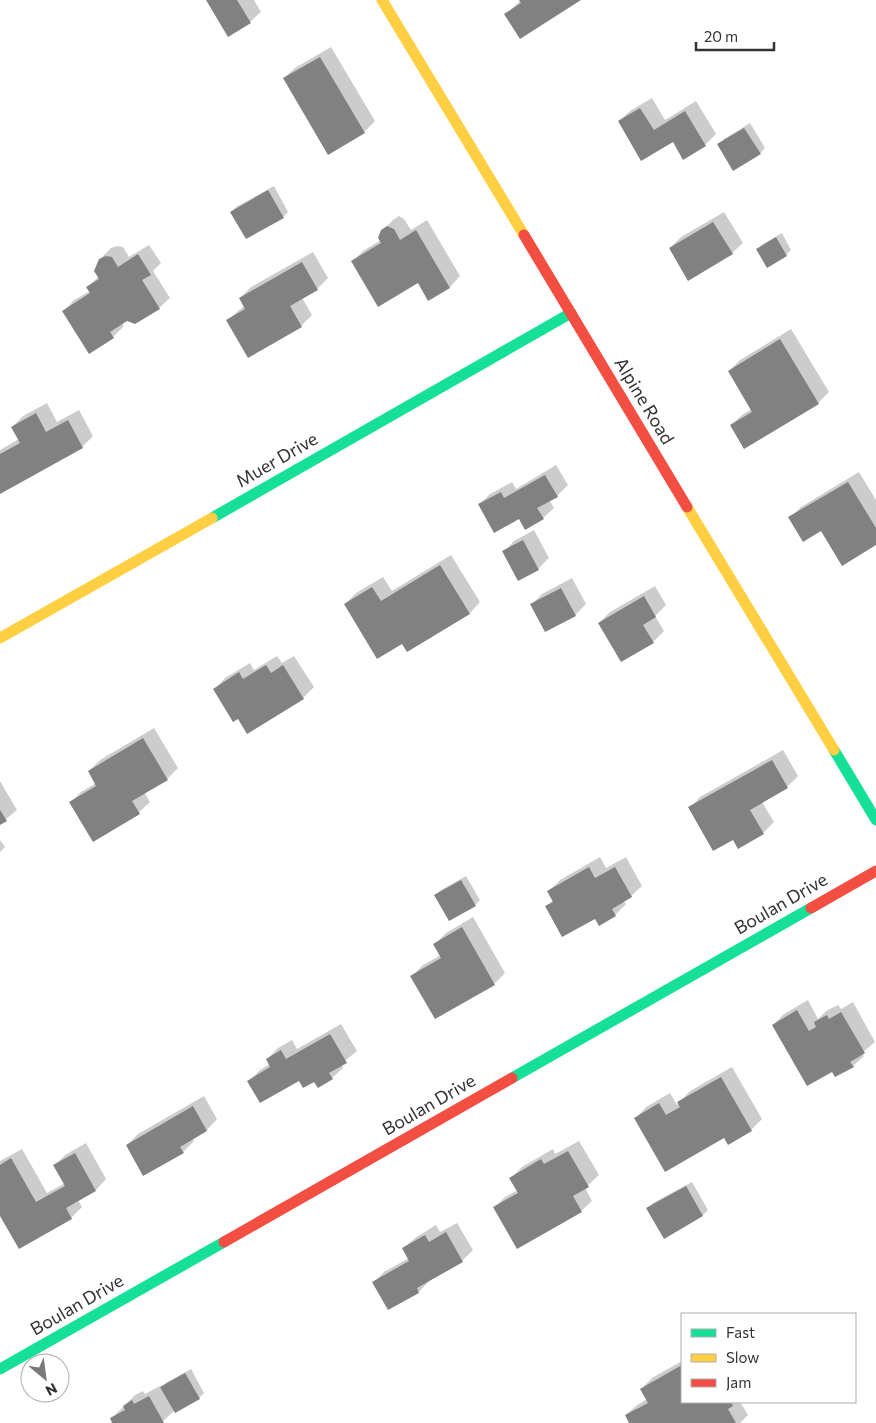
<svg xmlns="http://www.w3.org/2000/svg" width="876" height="1423" viewBox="0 0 876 1423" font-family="Commissioner,sans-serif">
	<rect width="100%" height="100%" fill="#fff"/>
	<path fill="#0003" d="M207,0H254L261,12L250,22Z
		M521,0H579L506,14Z
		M331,47L375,121L364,132L284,78L295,68Z
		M652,98L665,120L696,101L716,134L705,145L673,141L619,121L630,111Z
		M750,123L765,148L760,153L719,144L724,139Z
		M274,186L288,212L283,217L231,212L236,207Z
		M724,212L743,243L732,253L670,248L681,237Z
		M399,216L404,219L411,230L427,220L460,276L450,287L429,299L418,281L353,261L363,251L381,240L382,231L393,220Z
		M782,233L791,250L786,255L758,249L763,244Z
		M149,245L161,263L153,271L170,298L159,308L122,323L124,326L113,337L64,311L74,300L90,291L88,287L99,276L100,259L111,248L117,246L123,247L129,257Z
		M313,252L328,278L317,289L302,298L312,315L301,326L228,320L239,310L245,306L240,298L251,287Z
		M791,329L829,392L818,403L731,425L742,415L752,409L729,371L740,360Z
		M47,403L57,422L79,410L93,436L82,447L0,492V450L19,439L12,427L23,416Z
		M556,465L568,485L557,496L549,500L554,508L543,518L519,517L479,505L490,494L512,482L516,489Z
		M859,472L876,500V544L821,530L790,518L801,507Z
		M534,530L549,558L538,569L504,552L514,541Z
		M451,555L480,602L470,613L408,650L403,642L345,604L356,593L383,577L392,591Z
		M572,578L586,604L575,615L532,604L542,594Z
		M655,586L666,605L655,616L664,631L653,642L599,623L610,612Z
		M277,656L282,663L294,656L314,687L303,698L238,717L215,689L225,678L250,663L254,670Z
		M154,728L178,768L167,779L144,792L150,802L139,812L93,840L71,802L81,792L96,783L89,771L100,760Z
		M783,750L798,776L787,787L762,802L774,822L763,833L734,838L690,808L700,797Z
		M0,781L17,810L0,824Z
		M0,840L5,847L0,852Z
		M600,857L606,868L626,857L642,886L631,896L624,901L626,904L615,915L595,917L546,907L554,899L549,891L560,880Z
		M466,876L480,900L475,905L435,895L441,890Z
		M473,917L505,973L494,984L412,976L423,965L441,955L435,944L446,933Z
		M808,1000L818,1019L826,1011L838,1005L841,1009L853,1002L875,1042L862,1053L864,1056L853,1066L833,1070L773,1025L784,1014Z
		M341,1024L357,1051L341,1064L343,1068L332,1078L249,1081L260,1070L270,1064L267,1059L278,1048L292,1040L297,1049Z
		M732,1067L762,1119L751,1130L725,1137L636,1118L646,1107L670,1093L677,1105L690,1091Z
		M204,1096L217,1119L207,1130L192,1138L194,1141L183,1152L127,1145L138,1134Z
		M579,1141L599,1175L585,1188L592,1201L581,1211L494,1208L505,1197L518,1190L511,1178L522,1167L553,1149L555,1154Z
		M86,1143L106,1179L96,1190L78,1200L82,1207L71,1218L0,1213V1161L22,1149L47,1193L65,1183L55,1165L65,1155Z
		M692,1182L708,1210L703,1215L664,1237L648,1208L653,1203Z
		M457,1223L473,1250L462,1261L429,1280V1281L419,1292L388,1308L374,1282L384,1272L409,1258L404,1248L415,1238L436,1225L440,1232Z
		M682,1361V1402H740L748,1415L740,1423H631L626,1415L637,1405L647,1399L641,1389L652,1378Z
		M191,1369L204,1393L199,1398L175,1410L161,1423H114L111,1419L135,1395L143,1391L145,1394L160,1386L161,1388L167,1382Z"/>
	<path fill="#818181" d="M206,0H237L251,23L228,37Z
		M519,0H581L520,39L504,14L521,3Z
		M320,57L365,133L328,155L283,78Z
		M640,108L654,130L685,111L706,146L683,160L673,142L641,161L618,121Z
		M744,128L761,154L733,171L717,144Z
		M268,190L284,218L246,239L230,212Z
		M713,222L733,254L688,281L669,248Z
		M387,226L394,229L400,240L416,230L450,288L428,301L418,283L378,307L351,261L381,243L378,238L381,230Z
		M776,237L787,256L767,268L756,249Z
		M138,254L151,275L142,280L160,309L135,324L127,321L110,332L114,338L89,354L62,311L90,293L86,287L99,279L94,271L99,259L106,256L112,257L118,267Z
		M302,262L318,290L290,306L302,327L248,358L226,320L245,309L239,298Z
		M780,339L819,404L744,449L730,425L752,412L728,371Z
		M36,413L46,432L68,420L83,448L0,494V454L20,443L11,427Z
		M545,475L558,497L537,508L544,519L525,530L519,519L494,533L478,504L501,492L504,498Z
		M848,482L876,528V545L842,566L821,531L803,542L788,517Z
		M523,540L539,570L518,581L502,551Z
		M440,565L470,614L407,652L402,644L377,659L344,604L372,587L381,601Z
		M561,588L576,616L545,632L530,604Z
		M644,596L656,617L643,625L654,643L621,662L598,623Z
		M266,665L271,673L283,665L304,699L247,734L238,719L233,722L213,689L239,672L243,679Z
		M143,738L168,780L132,801L140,814L93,842L69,802L96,786L88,771Z
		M772,760L788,788L750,810L764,834L738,849L733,840L713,851L688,807Z
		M0,810L7,821L0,825Z
		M589,867L595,878L615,867L632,897L612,909L616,916L599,926L595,919L562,937L545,906L553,902L547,891Z
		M461,880L476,906L449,921L434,895Z
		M462,927L495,985L435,1019L410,976L441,958L433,944Z
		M797,1010L809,1031L816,1027L814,1022L827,1015L829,1019L841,1012L865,1053L850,1062L854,1067L835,1077L832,1072L807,1086L772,1025Z
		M330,1034L347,1063L329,1073L333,1079L318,1088L314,1082L303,1088L299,1081L260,1103L247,1081L270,1067L266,1059L281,1050L286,1059Z
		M721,1077L752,1131L728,1145L724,1138L665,1172L634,1118L659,1103L666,1115L680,1107L677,1102Z
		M193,1106L207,1131L180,1147L184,1153L143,1176L126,1145Z
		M568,1151L589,1187L573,1196L582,1212L517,1249L493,1207L518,1193L509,1178L541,1159L544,1164Z
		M75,1153L96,1191L66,1208L72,1219L19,1249L0,1216V1165L11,1158L36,1202L65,1186L53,1165Z
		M686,1186L703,1216L664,1239L646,1208Z
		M446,1232L463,1262L417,1288L419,1293L388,1310L372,1282L409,1261L402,1248L425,1235L429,1242Z
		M682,1365V1402H731L733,1406L728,1409L736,1423H629L625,1415L648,1403L640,1389Z
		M185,1373L200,1399L175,1413L160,1387Z
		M149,1396L164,1423H112L110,1418L125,1410L123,1406L132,1400L134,1404Z"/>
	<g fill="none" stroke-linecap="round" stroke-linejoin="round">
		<path stroke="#16e098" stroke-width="11" d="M212,518L571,313
			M834,750L876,820
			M512,1078L811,908
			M0,1369L224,1242"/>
		<path stroke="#ffcf43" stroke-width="11" d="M382,0L524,235
			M687,507L834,750
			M0,638L212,518"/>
		<path stroke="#f24e42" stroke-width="11" d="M524,235L687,507
			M811,908L876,871
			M224,1242L512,1078"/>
	</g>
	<g text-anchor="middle" stroke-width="5" stroke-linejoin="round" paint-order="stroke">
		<g font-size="18" fill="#333" stroke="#fff">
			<text transform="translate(644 401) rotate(59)" y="6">Alpine Road</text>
			<text transform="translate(277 460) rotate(-30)" y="6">Muer Drive</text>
			<text transform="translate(781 904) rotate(-30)" y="6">Boulan Drive</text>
			<text transform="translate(429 1105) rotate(-30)" y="6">Boulan Drive</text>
			<text transform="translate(77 1305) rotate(-30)" y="6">Boulan Drive</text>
		</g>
	</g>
	<rect x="681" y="1313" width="175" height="90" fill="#ffffff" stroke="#adadad"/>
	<rect x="691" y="1329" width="25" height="8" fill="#16e098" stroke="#adadad"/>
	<text x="726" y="1338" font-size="15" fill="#333333">Fast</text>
	<rect x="691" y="1354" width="25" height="8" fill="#ffcf43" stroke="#adadad"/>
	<text x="726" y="1363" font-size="15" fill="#333333">Slow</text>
	<rect x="691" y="1379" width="25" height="8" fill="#f24e42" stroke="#adadad"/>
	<text x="726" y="1388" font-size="15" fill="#333333">Jam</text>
	<g transform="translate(45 1378) rotate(151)"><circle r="24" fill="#ffffff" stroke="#adadad"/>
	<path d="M0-4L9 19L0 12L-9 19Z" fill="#7a7a7a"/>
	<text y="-8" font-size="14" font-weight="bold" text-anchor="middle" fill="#333333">N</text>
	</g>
	<path d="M696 42v8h78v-8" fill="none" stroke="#333333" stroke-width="2.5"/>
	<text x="704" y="42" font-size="15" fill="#333333" stroke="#ffffff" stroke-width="4" paint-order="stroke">20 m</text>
</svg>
